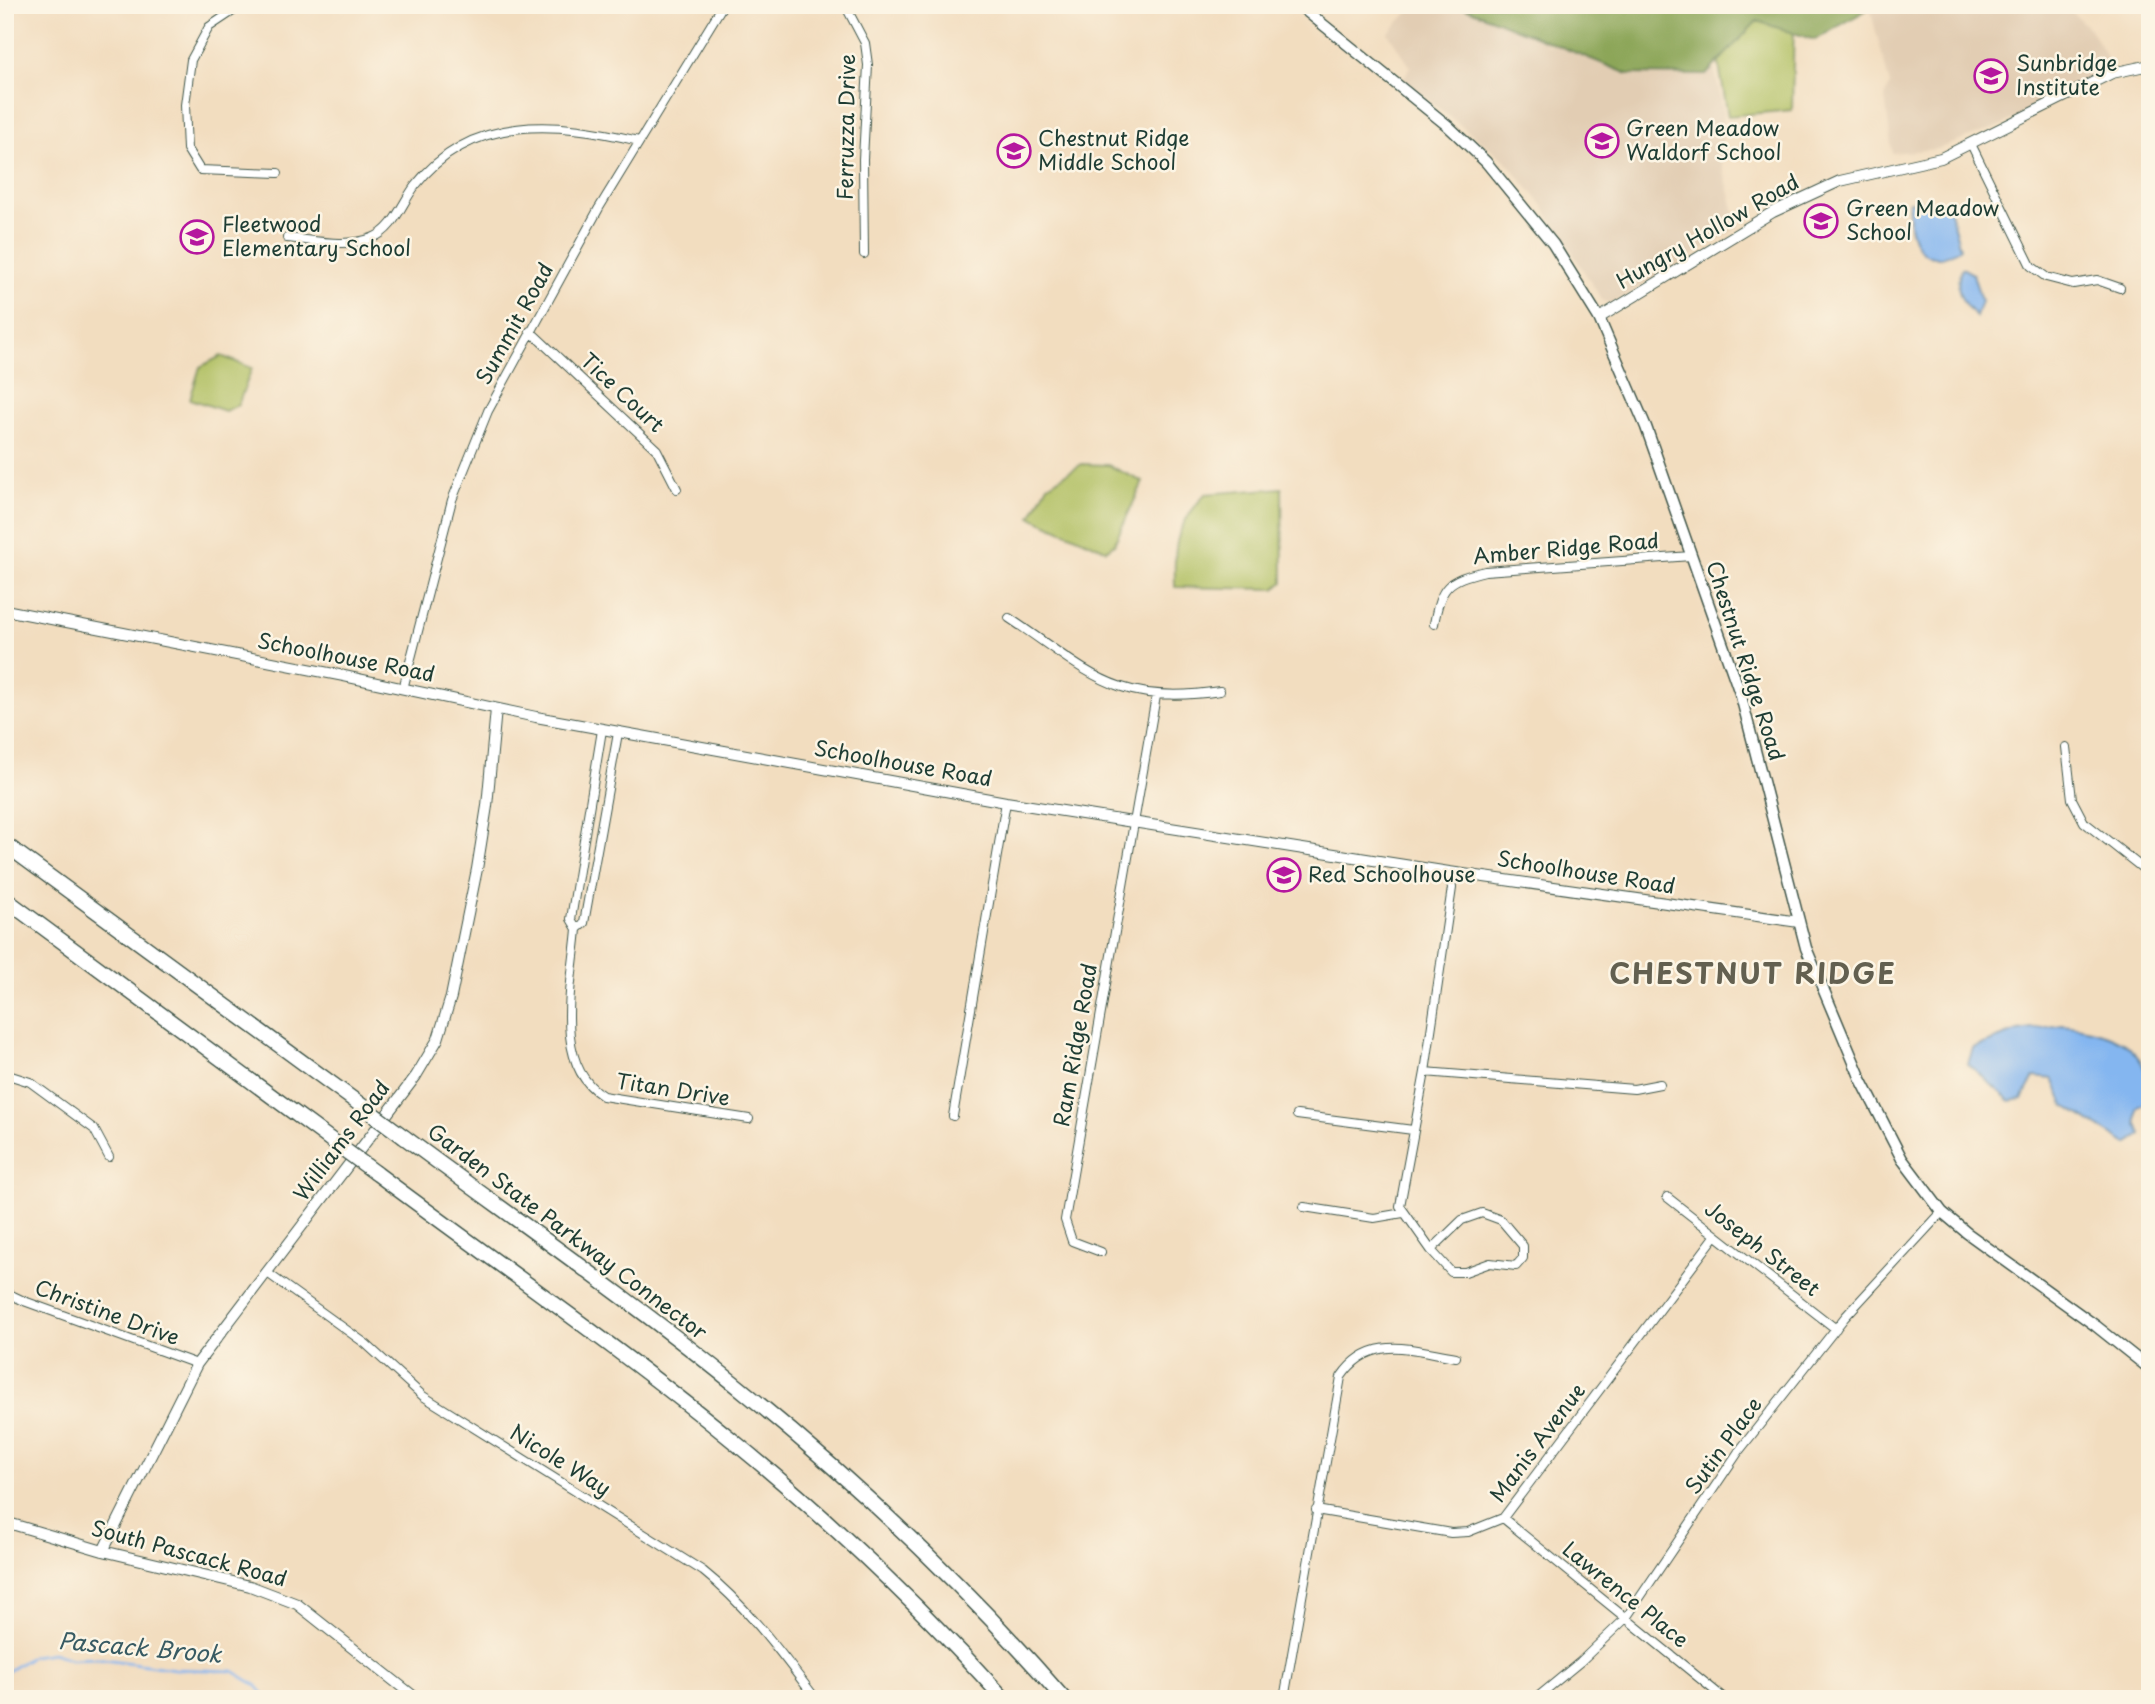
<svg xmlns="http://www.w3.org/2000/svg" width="2155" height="1704" viewBox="0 0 2155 1704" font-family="'Playpen Sans',sans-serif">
	<rect width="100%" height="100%" fill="#fcf5e5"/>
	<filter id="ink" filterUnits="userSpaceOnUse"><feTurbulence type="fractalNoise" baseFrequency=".0143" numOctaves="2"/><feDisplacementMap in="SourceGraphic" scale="14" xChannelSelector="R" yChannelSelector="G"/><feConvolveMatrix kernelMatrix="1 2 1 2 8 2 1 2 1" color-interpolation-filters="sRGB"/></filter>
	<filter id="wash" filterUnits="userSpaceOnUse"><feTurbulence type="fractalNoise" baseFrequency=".00686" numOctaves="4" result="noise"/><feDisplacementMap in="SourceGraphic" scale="28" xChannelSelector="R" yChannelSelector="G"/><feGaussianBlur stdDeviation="1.57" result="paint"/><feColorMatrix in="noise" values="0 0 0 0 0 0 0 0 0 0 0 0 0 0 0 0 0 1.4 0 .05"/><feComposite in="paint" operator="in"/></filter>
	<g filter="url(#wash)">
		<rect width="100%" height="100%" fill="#f2ddbf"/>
		<path fill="#e2cdb3" d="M1415,5H1523L1548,46L1619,38L1703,18L1723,108L1722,165L1739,227L1612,304L1602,300L1543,206L1505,160L1403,80L1410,66L1388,33Z
			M1869,5H2064L2090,29L2112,67L2000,126L1937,149L1892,153L1885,97L1890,85Z"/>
		<path fill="#b1c063" stroke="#687e4c" stroke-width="2" d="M1794,19L1792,110L1728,116L1712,26Z
			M221,356L252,368L238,405L225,411L190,399L200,367Z
			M1082,464L1108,465L1143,482L1114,544L1106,550L1031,517L1048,485Z
			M1282,488L1283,582L1275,589L1175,587C1174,542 1175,529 1205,494Z"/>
		<path fill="#8ca659" stroke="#567246" stroke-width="2" d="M1458,5H1875L1815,40L1757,21L1706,75L1628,74Z"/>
		<path fill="#84b6f0" stroke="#527a92" stroke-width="2" d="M1909,201L1949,208L1960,248C1921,276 1906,234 1909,201Z
			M1962,268L1973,274L1981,301L1976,317C1961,302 1953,288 1962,268Z
			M2063,1025C2111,1031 2150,1044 2150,1100L2137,1108L2136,1121L2141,1135L2127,1144L2064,1105L2053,1079L2034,1077L2022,1099L2010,1101L1968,1064L1973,1048L2018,1031Z"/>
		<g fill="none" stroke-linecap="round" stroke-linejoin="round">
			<path stroke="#84b6f0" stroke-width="2.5" d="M5,1673L32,1656L53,1653L71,1659L97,1658L175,1669L233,1671L256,1685L268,1699"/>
		</g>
	</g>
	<g filter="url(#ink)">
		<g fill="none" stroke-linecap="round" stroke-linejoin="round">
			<defs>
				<path id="minor" d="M242,5L209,27L191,60L185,105L187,149L200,170L278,173
					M845,5L865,43L868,65L863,159L864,254
					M1971,144L2031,266L2046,277L2073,284L2097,280L2120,288
					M287,238C312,240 347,248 372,238C394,230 402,203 415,186C472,112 558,122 639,141
					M530,331L657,450L677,489
					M1009,618C1090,672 1115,707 1220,691
					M1434,624C1441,586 1447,580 1485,571L1691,556
					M403,689L452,500L488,411L599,208L723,5
					M602,730L571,919L577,929C573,980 551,1064 603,1096L749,1119
					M2066,747L2072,799L2084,822L2150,874
					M577,929L584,923L618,733
					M1425,1072L1634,1089L1660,1084
					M5,1074L30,1082L94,1129L109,1157
					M1297,1115L1413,1130
					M953,1116L1006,802
					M1667,1197L1836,1329
					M1304,1207L1374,1218L1403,1213
					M1482,1213L1501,1220L1523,1246V1258L1516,1266L1490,1263L1465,1272H1451L1431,1250L1462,1220Z
					M1431,1250L1400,1206L1425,1072L1452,888L1449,872
					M1101,1252L1072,1241L1065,1220L1156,696
					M266,1272L366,1344L423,1396L703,1571C748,1607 781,1653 816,1699
					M5,1292L24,1301L197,1364
					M1316,1510L1451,1533L1468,1532L1503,1518L1716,1235
					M1503,1518L1725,1699
					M1284,1699L1341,1377C1371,1333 1411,1350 1456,1357
					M1535,1699L1580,1662L1626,1618L1739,1451L1845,1317L1942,1212"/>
				<path id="tertiary" d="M1599,318L1773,212L1840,181L1941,158L2112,73L2150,65
					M5,610L344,676L536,717L1006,802L1449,872L1799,922
					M5,1522L103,1551L250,1586L297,1604L417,1699
					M103,1551L197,1364L416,1076L438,1039L451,997L477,869L487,806L496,709"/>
				<path id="secondary" d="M1299,5L1448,126L1486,162L1553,244L1599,318L1646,427L1741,696L1806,948L1861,1079L1902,1159L1942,1212L1967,1233L2096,1326L2150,1369"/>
				<path id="motorway" d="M5,844L358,1103
					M5,899L331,1140
					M404,1137C519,1222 637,1304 747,1394C861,1487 968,1589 1064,1699
					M376,1173C495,1262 617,1346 732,1440C829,1519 920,1606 1004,1699"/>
			</defs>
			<use href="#minor" stroke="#3f5549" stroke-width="10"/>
			<use href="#tertiary" stroke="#3f5549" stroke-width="12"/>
			<use href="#secondary" stroke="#3f5549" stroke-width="13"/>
			<use href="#motorway" stroke="#3f5549" stroke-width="17"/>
			<use href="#minor" stroke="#fff" stroke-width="8"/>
			<use href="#tertiary" stroke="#fff" stroke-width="10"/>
			<use href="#secondary" stroke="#fff" stroke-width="10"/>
			<use href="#motorway" stroke="#fff" stroke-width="14"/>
			<defs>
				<path id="motorway-bridge" d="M358,1103L404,1137
					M331,1140L376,1173"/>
			</defs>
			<use href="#motorway-bridge" stroke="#3f5549" stroke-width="17" stroke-linecap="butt"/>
			<use href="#motorway-bridge" stroke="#fff" stroke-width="14"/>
		</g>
	</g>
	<defs>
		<symbol id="university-ring" viewBox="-11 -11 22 22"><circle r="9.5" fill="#fcf5e5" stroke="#b5179e" stroke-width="1.5"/><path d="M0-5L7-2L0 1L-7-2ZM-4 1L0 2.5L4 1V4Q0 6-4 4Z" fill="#b5179e"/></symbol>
		<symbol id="school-ring" viewBox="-11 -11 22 22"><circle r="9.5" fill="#fcf5e5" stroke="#b5179e" stroke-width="1.5"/><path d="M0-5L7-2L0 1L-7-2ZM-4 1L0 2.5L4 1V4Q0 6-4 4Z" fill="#b5179e"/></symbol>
	</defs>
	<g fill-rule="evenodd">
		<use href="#university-ring" x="1972" y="57" width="38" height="38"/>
		<use href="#school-ring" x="1583" y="122" width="38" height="38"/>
		<use href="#school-ring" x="995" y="132" width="38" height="38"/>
		<use href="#school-ring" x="1802" y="202" width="38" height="38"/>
		<use href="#school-ring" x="178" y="218" width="38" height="38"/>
		<use href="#school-ring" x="1265" y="856" width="38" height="38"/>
	</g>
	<g text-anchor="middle" stroke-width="5" stroke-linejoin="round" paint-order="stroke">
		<g font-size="21" fill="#1f3d34" stroke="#fcf5e5" text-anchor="start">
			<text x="2016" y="71">Sunbridge<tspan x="2016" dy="24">Institute</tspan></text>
			<text x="1626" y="136">Green Meadow<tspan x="1626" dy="24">Waldorf School</tspan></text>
			<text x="1038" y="146">Chestnut Ridge<tspan x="1038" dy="24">Middle School</tspan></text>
			<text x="1846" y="216">Green Meadow<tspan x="1846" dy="24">School</tspan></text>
			<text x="222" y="232">Fleetwood<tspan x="222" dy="24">Elementary School</tspan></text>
			<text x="1308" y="882">Red Schoolhouse</text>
		</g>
		<g font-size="21" fill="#1f3d34" stroke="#fcf5e5">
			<text transform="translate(847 127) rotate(-89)" y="7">Ferruzza Drive</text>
			<text transform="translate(1708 232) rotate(-30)" y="7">Hungry Hollow Road</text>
			<text transform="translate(515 324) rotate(-61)" y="7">Summit Road</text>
			<text transform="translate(622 393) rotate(43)" y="7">Tice Court</text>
			<text transform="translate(1566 549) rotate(-5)" y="7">Amber Ridge Road</text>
			<text transform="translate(346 658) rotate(11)" y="7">Schoolhouse Road</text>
			<text transform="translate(1745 661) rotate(72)" y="7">Chestnut Ridge Road</text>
			<text transform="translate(903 764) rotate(10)" y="7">Schoolhouse Road</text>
			<text transform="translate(1586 873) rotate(9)" y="7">Schoolhouse Road</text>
			<text transform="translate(1076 1045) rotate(-80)" y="7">Ram Ridge Road</text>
			<text transform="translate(673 1090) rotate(9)" y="7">Titan Drive</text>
			<text transform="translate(342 1141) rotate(-53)" y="7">Williams Road</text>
			<text transform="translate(567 1232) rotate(37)" y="7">Garden State Parkway Connector</text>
			<text transform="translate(1762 1249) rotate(38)" y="7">Joseph Street</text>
			<text transform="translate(107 1313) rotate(20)" y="7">Christine Drive</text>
			<text transform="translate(1538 1443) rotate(-53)" y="7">Manis Avenue</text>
			<text transform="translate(1724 1446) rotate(-54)" y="7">Sutin Place</text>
			<text transform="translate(560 1461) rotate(32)" y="7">Nicole Way</text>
			<text transform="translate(189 1554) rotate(15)" y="7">South Pascack Road</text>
			<text transform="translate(1625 1595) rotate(39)" y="7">Lawrence Place</text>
		</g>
		<g font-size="23" font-style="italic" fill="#385b63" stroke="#fcf5e5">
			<text transform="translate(140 1648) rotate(5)" y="8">Pascack Brook</text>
		</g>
		<g font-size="28" font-weight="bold" letter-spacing="2" fill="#636050" stroke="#fcf5e5">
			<text x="1753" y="984">CHESTNUT RIDGE</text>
		</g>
	</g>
	<rect width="2155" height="1704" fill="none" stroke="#fcf5e5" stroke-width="28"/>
</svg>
